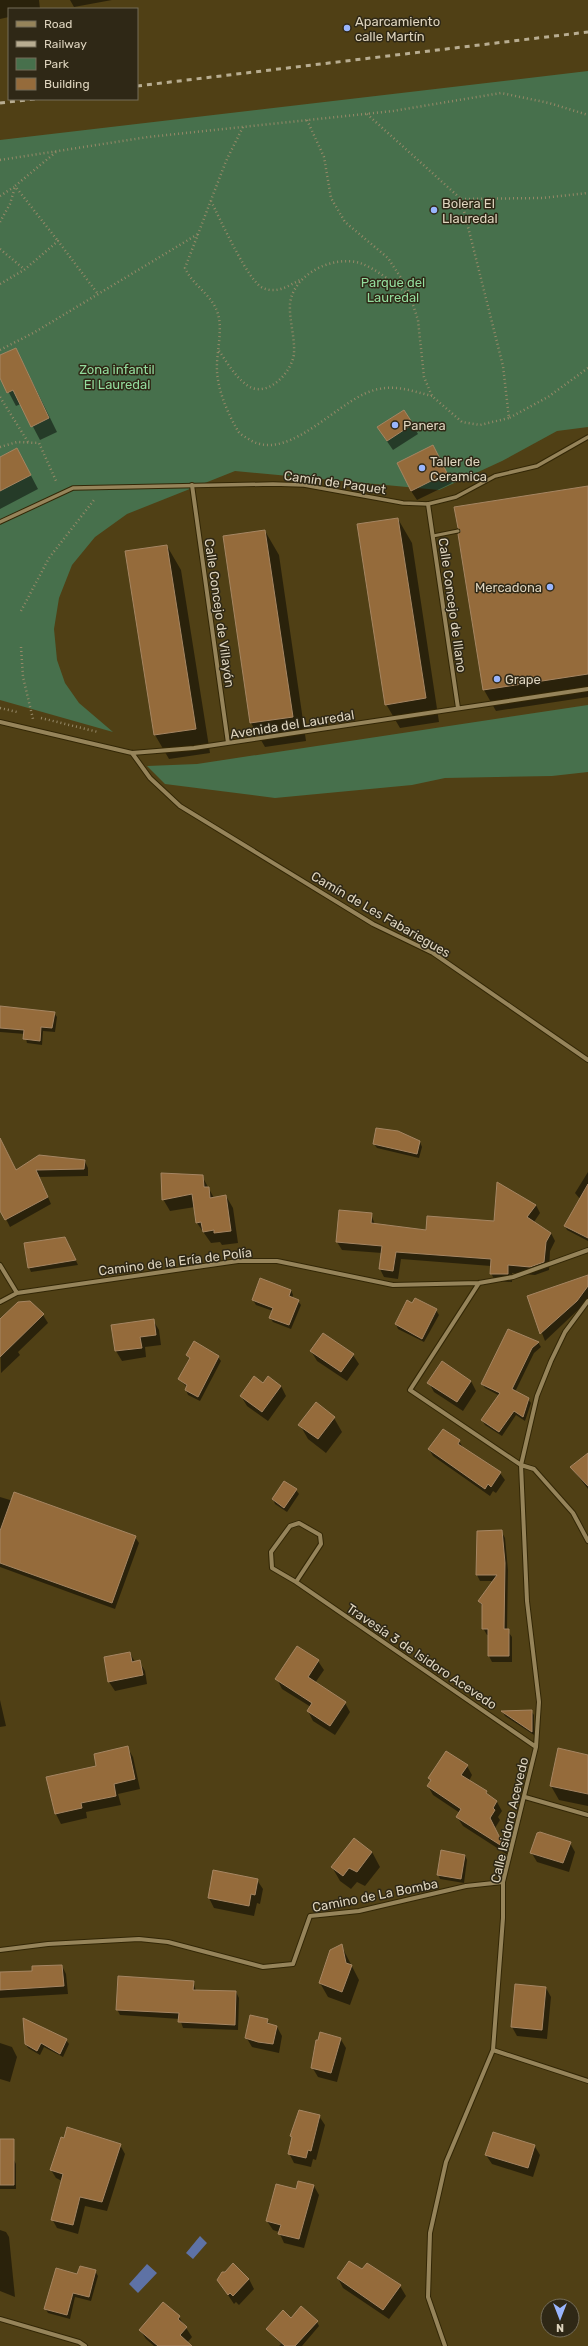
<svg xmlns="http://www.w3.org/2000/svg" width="588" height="2346" viewBox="0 0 588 2346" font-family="Rubik,sans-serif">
	<rect width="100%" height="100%" fill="#504015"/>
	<path fill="#47704c" d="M588,71V427L557,431L502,461L439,490L235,471L127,514L95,537L72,565L59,598L54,629L57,660L65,683L79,703L113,732L0,700V140Z
		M588,705V772L552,776L445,778L412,785L275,798L165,784L147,766L197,764Z"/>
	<path fill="#5e72a5" d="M200,2236L207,2243L193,2259L186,2253Z
		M147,2264L157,2273L138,2293L129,2284Z"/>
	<path fill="#0007" d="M0,0H39L40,9H9V17L0,19Z
		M70,0H112L74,7Z
		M16,349L57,432L40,440L21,404L16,406L0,376V356Z
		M412,424L418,434L393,450L384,437Z
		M433,446L452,483L417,500L411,491Z
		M0,458L25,464L38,489L0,509Z
		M588,487V697L496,711L484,690L459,534L461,532L458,528Z
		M398,519L412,543L439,722L400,728L386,704Z
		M265,531L279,555L306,741L265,747L251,723Z
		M167,546L181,570L210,753L169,759L155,735L126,552Z
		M0,1007L54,1013L57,1017L55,1032L43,1031L42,1045L27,1043L25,1034L0,1032Z
		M420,1142L422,1147L419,1158L377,1148L374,1144Z
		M0,1150L16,1171L84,1160L88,1168V1176L39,1177L51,1204L10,1227L0,1207Z
		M588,1172V1241L567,1230L565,1226L580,1199L575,1193Z
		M202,1176L214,1198L226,1196L233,1208L238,1243L222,1245L220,1242L211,1243L197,1223L195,1207L170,1211L163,1199Z
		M536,1205L540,1213L534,1222L551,1233L555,1241L550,1251L549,1270L535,1275L512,1273V1282L495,1281L491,1273V1266L401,1259L398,1279L384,1277L380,1269L382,1253L342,1250L337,1242L371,1214L375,1225L427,1231L495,1222Z
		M67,1242L78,1265L31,1272L29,1267Z
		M588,1276V1299L580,1308L545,1341L528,1297Z
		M291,1290L293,1295L292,1298L298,1301L301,1305L291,1329L273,1322L270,1318L273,1311L256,1305L253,1300Z
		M30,1302L43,1315L48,1323L18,1352L20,1355L1,1373L0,1321Z
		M412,1305L436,1310L439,1315L424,1342L398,1329L396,1324Z
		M153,1320L159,1330L161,1345L145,1347L146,1357L122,1361L116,1351L113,1326Z
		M508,1330L538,1342L541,1347L534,1353L515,1392L528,1399L531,1403L525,1421L516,1415L502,1436L485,1425L482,1420L500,1396L485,1388L482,1384Z
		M311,1351L353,1355L359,1364L347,1381L317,1361Z
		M187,1355L218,1357L221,1361L200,1401L188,1395L186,1390L187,1387L179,1379L190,1360Z
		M471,1381L476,1391L463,1411L434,1392L429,1383Z
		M264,1384L281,1386L286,1396L268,1421L247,1406L241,1396Z
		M334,1418L342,1432L326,1453L308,1439L300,1425Z
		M459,1441L464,1449L500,1473L505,1480L496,1493L493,1491L490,1496L433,1456L429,1449Z
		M588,1454V1489L571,1467Z
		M296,1490L299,1494L287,1512L275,1504L273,1499Z
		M0,1497L135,1537L139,1543L115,1609L0,1567Z
		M501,1531L505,1538L508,1570L507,1630L512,1637V1662H492L489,1656V1635H487L483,1628V1608L479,1601L494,1581H480L477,1575Z
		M130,1653L135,1662L139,1661L145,1671L147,1684L115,1691L109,1682Z
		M318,1661L324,1670L315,1683L345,1703L350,1712L335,1735L313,1721L308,1711L311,1707L282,1689L277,1679Z
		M0,1700L6,1726L0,1727Z
		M531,1711L534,1715V1735L505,1716L503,1712Z
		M127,1747L133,1757L140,1789L118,1794L121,1805L86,1812L87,1818L61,1824L56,1814L47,1778L98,1766Z
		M588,1756V1806L559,1800L551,1786Z
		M467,1766L472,1775L469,1781L486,1792L489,1797L497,1802L502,1811L498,1817L500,1820L495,1828L508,1855L463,1826L457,1817L460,1813L433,1795L428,1786L431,1781L430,1778Z
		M354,1839L372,1852L380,1867L365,1886L357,1882L351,1889L340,1881L332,1867Z
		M570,1843L575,1852L569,1872L537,1862L531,1852Z
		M465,1855L467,1860L464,1883L440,1879L438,1874Z
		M214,1872L257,1880L263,1889L260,1904L257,1903L254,1916L214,1908L209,1898Z
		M341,1945L359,1980L350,2005L328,1997L320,1983Z
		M62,1966L66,1974L68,1994L0,1998V1974L33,1972Z
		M193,1982L196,1991L236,1992L239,1998L238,2030L183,2028L180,2019L120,2015L117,2009Z
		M546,1988L551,1997L547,2039L517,2036L512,2027Z
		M267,2020L270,2025L277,2027L282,2036L279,2053L252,2047L246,2037Z
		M340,2038L346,2048L337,2082L318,2077L312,2067Z
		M66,2040L69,2044L63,2057L44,2047L40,2055L28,2048L26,2044Z
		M0,2043L12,2047L17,2057L10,2082L0,2079Z
		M319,2116L325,2125L316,2160L313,2159L311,2167L294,2163L289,2153L296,2118Z
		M120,2145L125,2154L107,2211L85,2206L78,2234L57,2228L52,2219L62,2181L56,2178L51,2170Z
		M534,2145L540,2155L533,2177L492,2164L486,2155Z
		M0,2160H14L16,2164V2189H0Z
		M314,2186L319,2195L304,2248L284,2243L279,2232L273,2230L267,2221L297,2190Z
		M0,2230L6,2232L9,2237L15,2297L0,2291Z
		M367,2264L400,2286L406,2296L389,2319L343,2288L338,2278L362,2271Z
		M95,2271L98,2276L91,2301L75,2297L70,2319L48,2313L45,2308Z
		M249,2279L254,2289L239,2305L236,2302L234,2304L218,2280Z
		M163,2303L179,2317L192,2337L186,2344L188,2346H154L146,2339L140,2330Z
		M291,2319L317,2322L319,2326L302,2346H279L281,2344L268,2329Z"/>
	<path fill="#956b3b" stroke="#a58562" d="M16,348L49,418L31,427L13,390L7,393L0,378V355Z
		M404,410L413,424L387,441L377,427Z
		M433,445L447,473L411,491L397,463Z
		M17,448L31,475L0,491V457Z
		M588,486V674L483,690L458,534L461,531L458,528L454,507Z
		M398,518L426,698L385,705L357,524Z
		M265,530L293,717L250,723L223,536Z
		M167,545L196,729L154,735L125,551Z
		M0,1006L55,1012L52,1028L41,1027L40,1041L23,1039L24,1030L0,1028Z
		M376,1128L398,1131L420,1141L417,1154L373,1144Z
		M0,1138L16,1170L39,1155L85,1160L84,1169L36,1170L48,1197L5,1220L0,1211Z
		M161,1173L203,1175L204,1187H209L210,1198L226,1195L231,1231L214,1233V1230L203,1232L201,1222L196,1223L192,1194L162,1200Z
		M497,1182L536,1205L527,1217L551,1233L546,1242L544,1262L530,1267L508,1265V1274H490L491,1259L396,1252L393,1271L379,1269L382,1246L336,1242L339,1210L372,1213L371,1223L426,1230L427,1216L494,1221Z
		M588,1184V1238L564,1226Z
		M65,1237L76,1260L28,1268L24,1243Z
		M588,1275V1286L577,1301L540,1334L527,1296Z
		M260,1278L291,1290L289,1296L299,1300L289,1325L269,1318L273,1308L252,1300Z
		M415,1298L437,1309L422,1339L395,1324L407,1300L412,1303Z
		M30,1301L44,1314L0,1357V1319L18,1302Z
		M154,1319L156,1335L140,1337L142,1348L115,1351L111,1325Z
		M508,1329L539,1342L532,1348L512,1389L529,1398L523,1417L514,1411L499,1432L481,1420L500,1393L481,1384Z
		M323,1333L354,1354L341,1372L310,1351Z
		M194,1341L219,1356L198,1397L185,1390L187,1385L178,1379L190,1358L186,1355Z
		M442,1361L471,1381L457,1402L427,1383Z
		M254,1376L263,1383L268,1376L281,1386L262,1412L240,1396Z
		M316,1402L335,1417L318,1439L298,1425Z
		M443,1429L460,1440L458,1444L501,1472L491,1487L488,1484L485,1489L428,1449Z
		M588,1453V1486L570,1467Z
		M284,1481L297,1489L284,1508L272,1499Z
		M14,1492L136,1536L112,1603L0,1563V1531Z
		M502,1530L505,1563L504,1629H509V1656H488V1629H482V1604L478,1601L497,1575H476L477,1531Z
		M297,1646L319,1660L308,1677L346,1702L330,1726L307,1711L312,1703L275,1679Z
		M130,1652L132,1662L140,1660L143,1675L108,1682L104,1657Z
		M532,1710V1732L501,1711Z
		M128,1746L135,1779L114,1784L116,1796L81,1803L82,1808L55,1814L46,1777L96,1766L94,1754Z
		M558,1748L588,1755V1794L550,1786Z
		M446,1751L468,1765L461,1775L487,1791L486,1793L497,1801L493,1808L495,1810L490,1818L505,1848L456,1817L461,1809L427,1786L431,1780L428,1778Z
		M540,1832L571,1842L563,1863L530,1853L537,1833Z
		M354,1838L372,1852L357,1872L349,1868L343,1876L331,1867Z
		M441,1850L465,1855L461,1879L437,1875Z
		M213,1870L258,1879L255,1895L251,1894L249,1906L208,1898Z
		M342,1944L346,1963L352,1965L342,1992L319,1983L330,1950Z
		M62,1965L64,1986L0,1990V1972L32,1971V1966Z
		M118,1976L194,1981L193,1990L236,1991L235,2025L178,2022L179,2013L116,2010Z
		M515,1984L546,1987L542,2030L511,2027Z
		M250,2015L268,2019L267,2023L277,2026L273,2044L258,2042L245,2038Z
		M23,2018L67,2039L60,2054L41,2043L37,2051L25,2044Z
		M320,2032L341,2038L331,2073L311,2068L316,2040H318Z
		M299,2110L320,2115L311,2151L308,2150L306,2158L288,2154L292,2137L290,2136Z
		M67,2127L121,2144L102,2202L80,2197L73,2225L51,2220L63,2174L50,2170L61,2137L64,2138Z
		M493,2132L535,2145L528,2168L485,2155Z
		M0,2139H14V2185H0Z
		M298,2181L314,2185L299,2239L278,2234L281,2225L266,2221L276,2184L296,2189Z
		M349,2261L362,2269L367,2263L401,2285L383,2310L337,2278Z
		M233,2263L249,2279L233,2296L230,2293L228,2295L217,2280L222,2272H225Z
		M80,2266L96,2270L89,2297L73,2293L67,2315L44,2309L56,2268L77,2274Z
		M163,2302L180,2316L178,2319L187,2327L180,2335L192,2346H158L139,2330Z
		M301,2306L318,2321L295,2346H285L266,2329L283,2310L291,2318Z"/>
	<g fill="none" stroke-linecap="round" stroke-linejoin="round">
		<defs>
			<path id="service" d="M433,536L458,531"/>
			<path id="pedestrian" d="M0,522L73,488L273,484L304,485L403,503L428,504L456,497L495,476L537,466L588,437"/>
			<path id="minor" d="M192,485L228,743
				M428,504L458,708
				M0,722L132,753L194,748L588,689
				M132,753L150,778L180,806L373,924L433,953L588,1060
				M0,1265L17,1293
				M479,1283L410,1390L521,1465L534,1469L573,1513L588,1541
				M0,1302L17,1293L238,1261H277L393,1285L479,1283L513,1277L588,1250
				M296,1582L321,1544L320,1535L299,1523L290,1526L271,1552L272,1568L296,1582L536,1747
				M525,1797L588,1815
				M0,1950L48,1944L139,1939L168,1942L263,1967L293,1964L310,1916L359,1911L466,1886L503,1882
				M493,2050L588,2081
				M0,2319L79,2342L85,2346
				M445,2346L428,2297L430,2233L446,2162L493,2050L503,1918V1882L536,1747L539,1702L527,1601L521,1465L537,1396L551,1361L565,1332L588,1301"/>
		</defs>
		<use href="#service" stroke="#332706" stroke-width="5"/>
		<use href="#pedestrian" stroke="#332706" stroke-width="5.5"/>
		<use href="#minor" stroke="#332706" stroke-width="6"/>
		<path stroke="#968968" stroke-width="2.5" stroke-dasharray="1 3" stroke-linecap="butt" d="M367,114L461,199L503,366L509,418L548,397L588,368
			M307,120L324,157L331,198L345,222L388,258L407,287L418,320L424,377L432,396L462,422L480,425L509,418
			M243,127L226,161L185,268C193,286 212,294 218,314C223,331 216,354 217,371C218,391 228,414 238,431C240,435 246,437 250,440C291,464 341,395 379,389C398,385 415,392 432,396
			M56,152L15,186L58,241
			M0,160L148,137L393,111L501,93L549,103L588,115
			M0,196L14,187
			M461,199L542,198L588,193
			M211,201C219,217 249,283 263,288C277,294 288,286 300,280
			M0,222L10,204L15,187
			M0,249L24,269
			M0,284L24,270L58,241L98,294
			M0,350L35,332L198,234
			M219,351C227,362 237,380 250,387C270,397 293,370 294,353C295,337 289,320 290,304C293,274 333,255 360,263C377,269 394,284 408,294
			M0,397L28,442
			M0,447L17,442L39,443L57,483
			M21,611L49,558L94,500
			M21,647L23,677L33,719
			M0,708L17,712
			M41,718L98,732"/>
		<use href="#service" stroke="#96845a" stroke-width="3"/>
		<use href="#pedestrian" stroke="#96845a" stroke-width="3.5"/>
		<use href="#minor" stroke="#96845a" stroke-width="4"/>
		<path stroke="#b8ad91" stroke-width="3" stroke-dasharray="5 5" stroke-linecap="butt" d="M137,86L588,32
			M0,103L35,99"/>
	</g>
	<g fill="#99b5fd" stroke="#2f2816" stroke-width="1.5">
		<circle cx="347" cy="28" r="4"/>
		<circle cx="434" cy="210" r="4"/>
		<circle cx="395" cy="425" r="4"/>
		<circle cx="422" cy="468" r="4"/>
		<circle cx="550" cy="587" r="4"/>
		<circle cx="497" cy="679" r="4"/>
	</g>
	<g text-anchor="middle" stroke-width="3" stroke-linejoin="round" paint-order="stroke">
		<g font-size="13" fill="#ded4be" stroke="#2f2816" text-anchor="start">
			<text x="355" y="26">Aparcamiento<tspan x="355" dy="15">calle Martín</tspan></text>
			<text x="442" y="208">Bolera El<tspan x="442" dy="15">Llauredal</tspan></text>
			<text x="403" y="430">Panera</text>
			<text x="430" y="466">Taller de<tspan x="430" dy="15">Ceramica</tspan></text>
			<text x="542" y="592" text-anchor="end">Mercadona</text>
			<text x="505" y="684">Grape</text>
		</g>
		<g font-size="13" fill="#93dc9d" stroke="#2f2816">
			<text x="393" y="287">Parque del<tspan x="393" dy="15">Lauredal</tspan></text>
			<text x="117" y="374">Zona infantil<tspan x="117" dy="15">El Lauredal</tspan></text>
		</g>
		<g font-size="13" fill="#ded4be" stroke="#2f2816">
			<text transform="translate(335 482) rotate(8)" y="5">Camín de Paquet</text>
			<text transform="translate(453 605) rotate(82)" y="5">Calle Concejo de Illano</text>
			<text transform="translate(220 613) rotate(82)" y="5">Calle Concejo de Villayón</text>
			<text transform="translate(292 724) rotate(-9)" y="5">Avenida del Lauredal</text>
			<text transform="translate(381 914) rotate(30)" y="5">Camín de Les Fabariegues</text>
			<text transform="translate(175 1261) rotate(-7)" y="5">Camino de la Ería de Polía</text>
			<text transform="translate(422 1656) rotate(34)" y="5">Travesía 3 de Isidoro Acevedo</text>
			<text transform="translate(509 1820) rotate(-77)" y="5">Calle Isidoro Acevedo</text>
			<text transform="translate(375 1895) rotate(-11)" y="5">Camino de La Bomba</text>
		</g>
	</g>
	<rect x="8" y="8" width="130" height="92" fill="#2f2816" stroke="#756d59"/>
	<rect x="16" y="21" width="20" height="6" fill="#96845a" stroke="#756d59"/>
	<text x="44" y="28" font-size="12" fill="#ded4be">Road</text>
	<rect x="16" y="41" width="20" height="6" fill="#b8ad91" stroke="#756d59"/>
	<text x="44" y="48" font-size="12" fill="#ded4be">Railway</text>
	<rect x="16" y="58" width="20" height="12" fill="#47704c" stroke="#756d59"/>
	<text x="44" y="68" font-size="12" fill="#ded4be">Park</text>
	<rect x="16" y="78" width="20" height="12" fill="#956b3b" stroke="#756d59"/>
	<text x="44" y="88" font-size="12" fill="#ded4be">Building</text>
	<g transform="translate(560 2318) rotate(180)"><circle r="19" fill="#2f2816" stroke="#756d59"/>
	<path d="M0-3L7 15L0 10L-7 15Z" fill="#99b5fd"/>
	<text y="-6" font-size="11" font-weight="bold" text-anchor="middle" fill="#ded4be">N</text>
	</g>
</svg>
